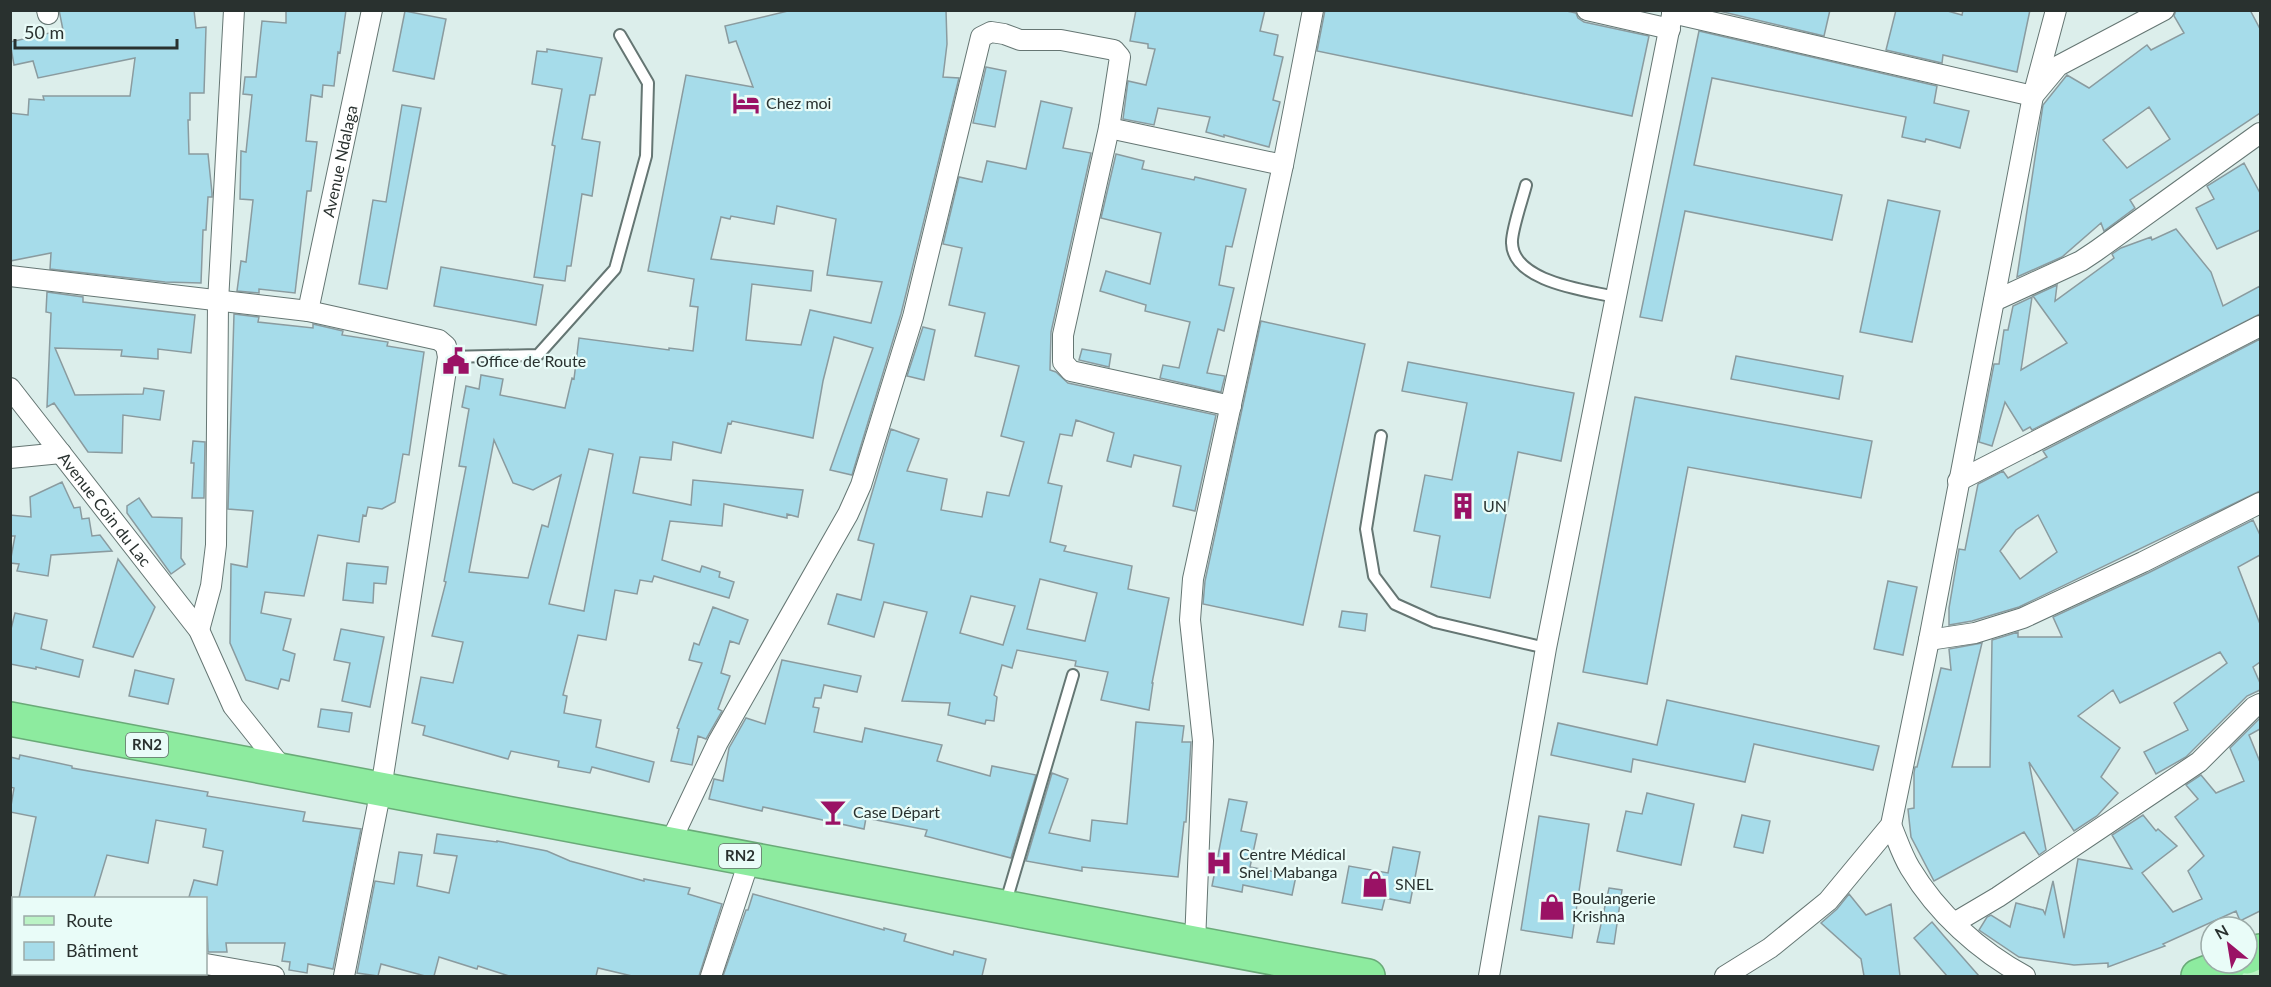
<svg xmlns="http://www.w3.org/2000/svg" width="2271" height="987" viewBox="0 0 2271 987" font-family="Lato,sans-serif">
	<rect width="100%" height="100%" fill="#dceeeb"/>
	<path fill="#a6dcea" stroke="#8a9b9f" stroke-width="1.5" fill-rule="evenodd" d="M59,10H194L196,28L206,27L204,93H190V120H188L189,154H208L212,193V197H208L206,230H203L201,283L165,282L50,269L51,253L10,261V113L28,115L29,99L44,100L43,96H130L135,58L38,78L33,61L14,65L10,42L63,30Z
		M286,10H346L340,53L338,52L334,86L323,85L322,97L311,95L306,141L317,142L311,191H307L295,293L259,289V293L237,291L241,261L246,262L253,200L240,199L241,151L246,152L252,95L243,94L245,77H256L262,21L286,23Z
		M792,10H946L947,44L943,77L959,78L901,314L852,475L830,470L873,348L834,337L823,381L813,438L732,421L731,424L728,423L721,453L673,442L671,460L640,457L633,493L691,505L693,480L803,490L798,517L787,514V518L724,504L722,526L670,521L662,560L700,572L702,566L720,572L719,577L734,582L729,598L654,576L652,582L640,580L637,594L615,590L606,640L578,635L563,695L567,696L564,713L601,720L596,747L654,762L649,782L592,767L590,773L558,767L559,761L511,751L508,759L423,735L425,726L412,723L421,677L453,683L463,642L432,636L446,582L444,581L466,467L459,466L469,409L462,407L466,386L479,389L481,375L503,379L500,395L565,408L572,378L574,379L579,338L669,350V348L693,351L698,307L690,306L694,279L648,271L686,75L753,87L736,41L729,43L725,26ZM777,206L836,219L827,275L882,282L871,323L810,310L801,345L746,340L752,284L811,291L813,271L711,259L721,217L730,219L731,216L774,224ZM494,440L513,483L533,490L561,475L548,527L542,525L528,578L469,572ZM589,449L613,454L584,611L549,604Z
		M1136,10H1265L1260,31L1278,35L1274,55L1283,57L1273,100L1280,102L1269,147L1224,135V137L1206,132L1210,117L1158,108L1154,125L1123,119L1128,81L1146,85L1155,49L1148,48V44L1130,41Z
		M1325,10H1562L1576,13L1578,18L1584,22L1649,36L1632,116L1317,51Z
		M1715,10H1830L1824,36Z
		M1896,10H1944L1962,15L1963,10H2030L2017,72L1943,55L1942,63L1886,50Z
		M2176,10H2250L2260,29V113L2130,200L2135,208L2104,231L2101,223L2062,257L2017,277L2043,105L2067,75L2089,88L2147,45L2151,50L2184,33L2174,16ZM2149,107L2170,139L2127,168L2103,140Z
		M405,11L446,19L434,79L393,71Z
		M1699,31L1937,86L1934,103L1969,111L1960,148L1926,139L1925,142L1902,137L1906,117L1712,78L1694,165L1842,195L1832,240L1685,211L1662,321L1640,317Z
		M547,49L602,58L595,95H590L582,139L600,142L592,196L582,194L571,266H567L565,281L534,277L555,146L552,145L562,89L532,84L537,51L547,52Z
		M986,67L1006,71L995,127L973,123Z
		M1041,101L1072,108L1063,148L1091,153L1051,332L1050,370L1056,372L1068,383L1216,415L1195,511L1173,506L1181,466L1134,455L1131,467L1107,461L1114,433L1076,420L1072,436L1060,434L1048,483L1062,486L1050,542L1066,546L1064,551L1132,566L1128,589L1169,598L1152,683H1153L1149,710L1101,700L1108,672L1075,666L1076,661L1017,650L1012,668L1002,665L994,695L997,697L994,721L986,720L985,724L948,715L950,703L902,701L927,612L884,602L874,637L828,624L837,594L861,600L874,544L858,540L891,429L919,439L907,471L947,479L941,510L982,517L987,492L1009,496L1024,442L1001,436L1019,366L975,356L985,313L949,305L962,248L943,244L959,177L982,182L987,161L1026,169ZM1040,579L1097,593L1085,641L1027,629ZM971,596L1015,606L1003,645L960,633Z
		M402,105L421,108L387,289L359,284L373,200L386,202Z
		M1116,154L1144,161L1142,169L1194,180L1195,177L1246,189L1232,247L1226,246L1219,285L1234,288L1224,331L1218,329L1207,373L1225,376L1221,392L1160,378L1163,365L1179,368L1190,322L1145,311L1146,305L1100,291L1106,271L1150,284L1161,233L1101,218Z
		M2244,163L2260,193V230L2217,249L2196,208L2214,199L2207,186Z
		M1888,200L1940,211L1912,342L1860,332Z
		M2176,229L2211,272L2223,306L2260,286V314L2032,430L2030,427L2023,431L2005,402L1992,446L1979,442L1994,364H1999L2004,330H2008L2013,306L2032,297L2021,370L2067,343L2033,296L2057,285L2055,301L2114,258L2112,254L2121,248L2151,237L2152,240Z
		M441,267L543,285L536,325L434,306Z
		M47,292L83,297V302L195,315L191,353L158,349V359L121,356L122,350L55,348L75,395L143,394L144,388L164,391L160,420L123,415L122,453L88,452L54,403L47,407L51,313L46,312Z
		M234,314L259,317L258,322L313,328V324L343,331L342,335L388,342L387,346L424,352L409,455L403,454L395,502L382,509L368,507L366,516L363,515L359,542L318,535L304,596L265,592L261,613L291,619L283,650L295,654L289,681L281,679L278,689L246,680L230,643L231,564L247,567L253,511L228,509Z
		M1261,321L1365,344L1303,625L1203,604L1205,581Z
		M923,327L935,330L924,380L907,376Z
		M2260,339V491L2019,607L1972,621L1949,625V608L1959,549L1965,550L1978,484L2003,471L2008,478L2047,457L2043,451ZM2038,515L2057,552L2020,579L2000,551L2016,530Z
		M1082,349L1111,354L1109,367L1079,360Z
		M1736,356L1843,376L1839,399L1731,379Z
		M1408,362L1574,393L1561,461L1518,452L1490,598L1431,587L1440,536L1414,531L1425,475L1452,480L1467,403L1402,391Z
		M1635,397L1872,441L1861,498L1688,467L1647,684L1583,672Z
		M193,441L205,442L204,498H192L194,463H191Z
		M62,482L74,508L80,507L82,519L89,518L92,536L100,535L112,551L51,555L48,576L17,571L19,564L10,563L15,536H10V515L31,517L30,497Z
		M139,498L152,517L182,518L181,558L185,564L171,574L127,513V506Z
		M2253,520L2260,535V555L2238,567L2260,624V662L2253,667L2260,683V690L2247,696L2186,757L2156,774L2144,752L2188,730L2174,703L2227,663L2220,652L2120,703L2113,690L2078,716L2120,748L2101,777L2118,793L2097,816L2074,831L2029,762L2046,850L2039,855L2024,832L1934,881L1911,837L1908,809L1914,808V773L1915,767H1917L1941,668L1951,670L1949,649L1982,643L1952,767H1990L1992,640L2018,632V637H2062L2053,617L2148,573Z
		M118,559L155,607L133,657L93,647Z
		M347,563L388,567L386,584L374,583L373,603L343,600Z
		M1888,581L1917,587L1903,655L1874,649Z
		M713,607L748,620L739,644L730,641L721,673L730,676L718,709L722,711L706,739L698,736L692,765L671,761L679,729L677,728L702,663L689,660L694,643L699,645Z
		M1342,611L1367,614L1365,631L1339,627Z
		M15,613L47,620L41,649L83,660L79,677L36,667V669L10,664V633Z
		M341,629L384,637L370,707L342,701L350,663L334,660Z
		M782,660L861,676L857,692L824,685L821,698H815L813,707L819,708L814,732L862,742L865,728L942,745L937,761L990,776L992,766L1036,775L1011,858L925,836L927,830L866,818L864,829L763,807L762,811L709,799L714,779L723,781L729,748L746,718L765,724Z
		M135,670L174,679L168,704L129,696Z
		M1667,700L1879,746L1873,770L1754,744L1745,782L1633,759L1631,772L1551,755L1558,723L1657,745Z
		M321,709L352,713L349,732L318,727Z
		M2260,718V729L2249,735L2260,762V911L2240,921L2236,911L2163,944L2165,946L2108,967V963L2074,965L2019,957L1979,930L1987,917L1991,915L2010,927L2016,903L2043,910L2045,914L2053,881L2064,938L2078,859L2132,869L2112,835L2143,815L2156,831L2158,829L2177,846L2142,873L2173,912L2202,899L2188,871L2204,856L2175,817L2198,799L2186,785L2201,775L2216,793L2244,781L2230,748Z
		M1136,722L1184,726L1182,742H1191L1186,822H1184L1178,877L1082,867V871L1026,861L1052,773L1068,779L1049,833L1090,841L1092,820L1127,824Z
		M20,755L72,766V768L208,792L207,796L305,812L303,821L361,829L333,969L308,964L307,973L289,970L290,962L282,961L285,943H226L227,952H208L206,898L189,897L194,880L217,885L223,851L203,847L206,829L156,820L148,863L107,855L94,898H19L36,817L10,812L14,788L10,787V757L19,759Z
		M1647,793L1694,804L1681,865L1617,851L1626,811L1642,814Z
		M1229,799L1247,802L1241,831L1257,834L1250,867L1296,876L1292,895L1243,885L1242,892L1212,886Z
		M1742,815L1770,821L1763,853L1734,847Z
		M1539,816L1589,824L1572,938L1521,930Z
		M437,834L497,842V841L547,851L570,861L644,881V879L690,888L688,894L722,904L699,976H632L598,968L596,976H509L478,966L477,969L439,957L434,976H425L381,964L378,976L357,973L375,881L394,884L399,852L422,855L417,886L449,893L457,856L434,853Z
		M1393,847L1420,852L1410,903L1385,898L1382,910L1342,903L1349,866L1388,873Z
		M1609,888L1622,890L1614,944L1597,942Z
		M753,894L884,930V928L906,934L904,941L953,955L954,951L986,959L982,976H723L746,910H748Z
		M1849,894L1866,915L1891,904L1900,976H1864L1861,959L1821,923L1837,909Z
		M1932,922L1943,935L1979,976H1947L1914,938Z"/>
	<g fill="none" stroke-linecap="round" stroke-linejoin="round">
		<defs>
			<path id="lane" d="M1526,185C1523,197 1511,232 1512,243C1513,282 1586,290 1615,297
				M448,357L538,355L615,269L646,156L648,83L620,35
				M1381,436L1366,529L1374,576L1395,604L1435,622L1546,648
				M1005,905L1073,675"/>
			<g id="street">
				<path d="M47,10L48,14"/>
				<path d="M1587,10L1670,29"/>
				<path d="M1672,13L2033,96L2058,66L2164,10"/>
				<path d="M1109,128L1283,165"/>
				<path d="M10,276L308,311L439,340L446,346L448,357L381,789L344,976"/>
				<path d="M1994,301L2081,261L2096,251L2260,133"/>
				<path id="s1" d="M308,311L372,10"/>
				<path id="s2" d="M10,388L199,630L233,706L284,770"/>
				<path d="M10,458L61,453"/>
				<path d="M1958,481L2260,326"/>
				<path d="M199,630L211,586L216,545L218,302L234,10"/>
				<path d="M1929,640L1975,633L2023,618L2143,562L2260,503"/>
				<path d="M1891,825C1897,839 1902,855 1910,868C1937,913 1979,951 2025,976"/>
				<path d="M670,843L718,742L848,514L861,485L913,317L981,37L991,32L1004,34L1020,40H1061L1114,50L1120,57L1109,128L1063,335V362L1071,371L1231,406"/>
				<path d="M1954,923L1998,897L2199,762L2254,707L2260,704"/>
				<path d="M10,926L14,927"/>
				<path d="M1195,943L1203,741L1190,620L1193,579L1283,165L1313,10"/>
				<path d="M206,964L274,976"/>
				<path d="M711,976L750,858"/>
				<path d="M1489,976L1546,648L1673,10"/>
				<path d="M1725,976L1770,948L1828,901L1891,825L1929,640L2033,96L2056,10"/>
			</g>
			<path id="primary" d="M2232,963L2254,976"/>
			<path id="highway" d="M10,719L1368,976
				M2247,957L2260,951
				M2198,976L2231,963"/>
		</defs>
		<use href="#lane" stroke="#657673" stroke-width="14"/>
		<use href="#street" stroke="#657673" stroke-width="22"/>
		<use href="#primary" stroke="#6aaa78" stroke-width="34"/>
		<use href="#highway" stroke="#6aaa78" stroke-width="36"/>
		<use href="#lane" stroke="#fff" stroke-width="10"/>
		<use href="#street" stroke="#fff" stroke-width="20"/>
		<use href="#primary" stroke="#bbf3c5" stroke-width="32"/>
		<use href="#highway" stroke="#8deb9f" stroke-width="33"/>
	</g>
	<defs>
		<symbol id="hotel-bare" viewBox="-9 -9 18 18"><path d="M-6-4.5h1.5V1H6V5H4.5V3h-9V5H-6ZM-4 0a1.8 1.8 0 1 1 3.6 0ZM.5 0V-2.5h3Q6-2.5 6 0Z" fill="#9a1265" stroke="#e9fcf8" stroke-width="2.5" paint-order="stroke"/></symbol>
		<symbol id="civic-bare" viewBox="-9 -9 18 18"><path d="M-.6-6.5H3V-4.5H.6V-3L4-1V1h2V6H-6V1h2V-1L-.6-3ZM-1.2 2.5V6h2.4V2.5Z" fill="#9a1265" stroke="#e9fcf8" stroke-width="2.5" paint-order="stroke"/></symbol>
		<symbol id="building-bare" viewBox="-9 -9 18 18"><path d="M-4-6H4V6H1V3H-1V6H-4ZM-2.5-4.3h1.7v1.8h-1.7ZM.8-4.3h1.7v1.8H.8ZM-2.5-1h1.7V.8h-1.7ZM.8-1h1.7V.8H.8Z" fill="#9a1265" stroke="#e9fcf8" stroke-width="2.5" paint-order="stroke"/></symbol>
		<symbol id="bar-bare" viewBox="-9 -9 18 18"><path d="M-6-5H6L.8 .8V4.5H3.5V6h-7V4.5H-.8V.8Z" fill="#9a1265" stroke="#e9fcf8" stroke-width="2.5" paint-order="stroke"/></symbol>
		<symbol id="hospital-bare" viewBox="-9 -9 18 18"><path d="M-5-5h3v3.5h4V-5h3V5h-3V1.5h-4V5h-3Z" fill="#9a1265" stroke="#e9fcf8" stroke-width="2.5" paint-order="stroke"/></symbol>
		<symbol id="shop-bare" viewBox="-9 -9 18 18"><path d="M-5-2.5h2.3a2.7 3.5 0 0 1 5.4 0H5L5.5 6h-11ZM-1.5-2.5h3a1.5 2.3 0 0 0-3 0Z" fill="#9a1265" stroke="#e9fcf8" stroke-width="2.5" paint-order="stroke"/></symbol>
	</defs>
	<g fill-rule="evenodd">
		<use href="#hotel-bare" x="727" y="84" width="38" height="38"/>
		<use href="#civic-bare" x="437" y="342" width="38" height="38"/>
		<use href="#building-bare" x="1444" y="487" width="38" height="38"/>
		<use href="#bar-bare" x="814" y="793" width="38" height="38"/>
		<use href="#hospital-bare" x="1200" y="844" width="38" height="38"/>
		<use href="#shop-bare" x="1356" y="865" width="38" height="38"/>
		<use href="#shop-bare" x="1533" y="888" width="38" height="38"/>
	</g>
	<g text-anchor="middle" stroke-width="4.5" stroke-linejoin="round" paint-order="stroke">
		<g fill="#e9fcf8" stroke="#636e6b" stroke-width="1.5">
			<rect x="126" y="733" width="42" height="24" rx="4.5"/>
			<rect x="719" y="844" width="42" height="24" rx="4.5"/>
		</g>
		<g font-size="15" font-weight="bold" fill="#29312f">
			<text x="147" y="750">RN2</text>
			<text x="740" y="861">RN2</text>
		</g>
		<g font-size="16" fill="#29312f" stroke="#e9fcf8" text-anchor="start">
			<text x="766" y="109">Chez moi</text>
			<text x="476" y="367">Office de Route</text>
			<text x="1483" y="512">UN</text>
			<text x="853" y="818">Case Départ</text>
			<text x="1239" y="860">Centre Médical<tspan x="1239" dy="18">Snel Mabanga</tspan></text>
			<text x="1395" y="890">SNEL</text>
			<text x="1572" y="904">Boulangerie<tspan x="1572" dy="18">Krishna</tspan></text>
		</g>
		<g font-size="16" fill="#29312f" stroke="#e9fcf8">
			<text dy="6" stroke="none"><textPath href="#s1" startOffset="153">Avenue Ndalaga</textPath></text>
			<text dy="6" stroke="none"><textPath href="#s2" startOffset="154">Avenue Coin du Lac</textPath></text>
		</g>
	</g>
	<rect width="2271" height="987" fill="none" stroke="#29312f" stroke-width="24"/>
	<rect x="12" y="897" width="195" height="78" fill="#e9fcf8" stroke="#9caba8" stroke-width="1.5"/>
	<rect x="24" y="916" width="30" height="9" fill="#bbf3c5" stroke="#9caba8" stroke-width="1.5"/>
	<text x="66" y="927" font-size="18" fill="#29312f">Route</text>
	<rect x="24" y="942" width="30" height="18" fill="#a6dcea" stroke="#9caba8" stroke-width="1.5"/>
	<text x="66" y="957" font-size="18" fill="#29312f">Bâtiment</text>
	<g transform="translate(2229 945) rotate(330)"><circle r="28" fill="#e9fcf8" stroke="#9caba8" stroke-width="1.5"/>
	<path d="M0-4.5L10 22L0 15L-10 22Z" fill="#9a1265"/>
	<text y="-9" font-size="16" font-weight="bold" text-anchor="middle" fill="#29312f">N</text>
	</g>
	<path d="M15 39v9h162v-9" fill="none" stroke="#29312f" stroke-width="3"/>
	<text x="24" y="39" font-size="18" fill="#29312f" stroke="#e9fcf8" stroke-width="4.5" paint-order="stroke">50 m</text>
</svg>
